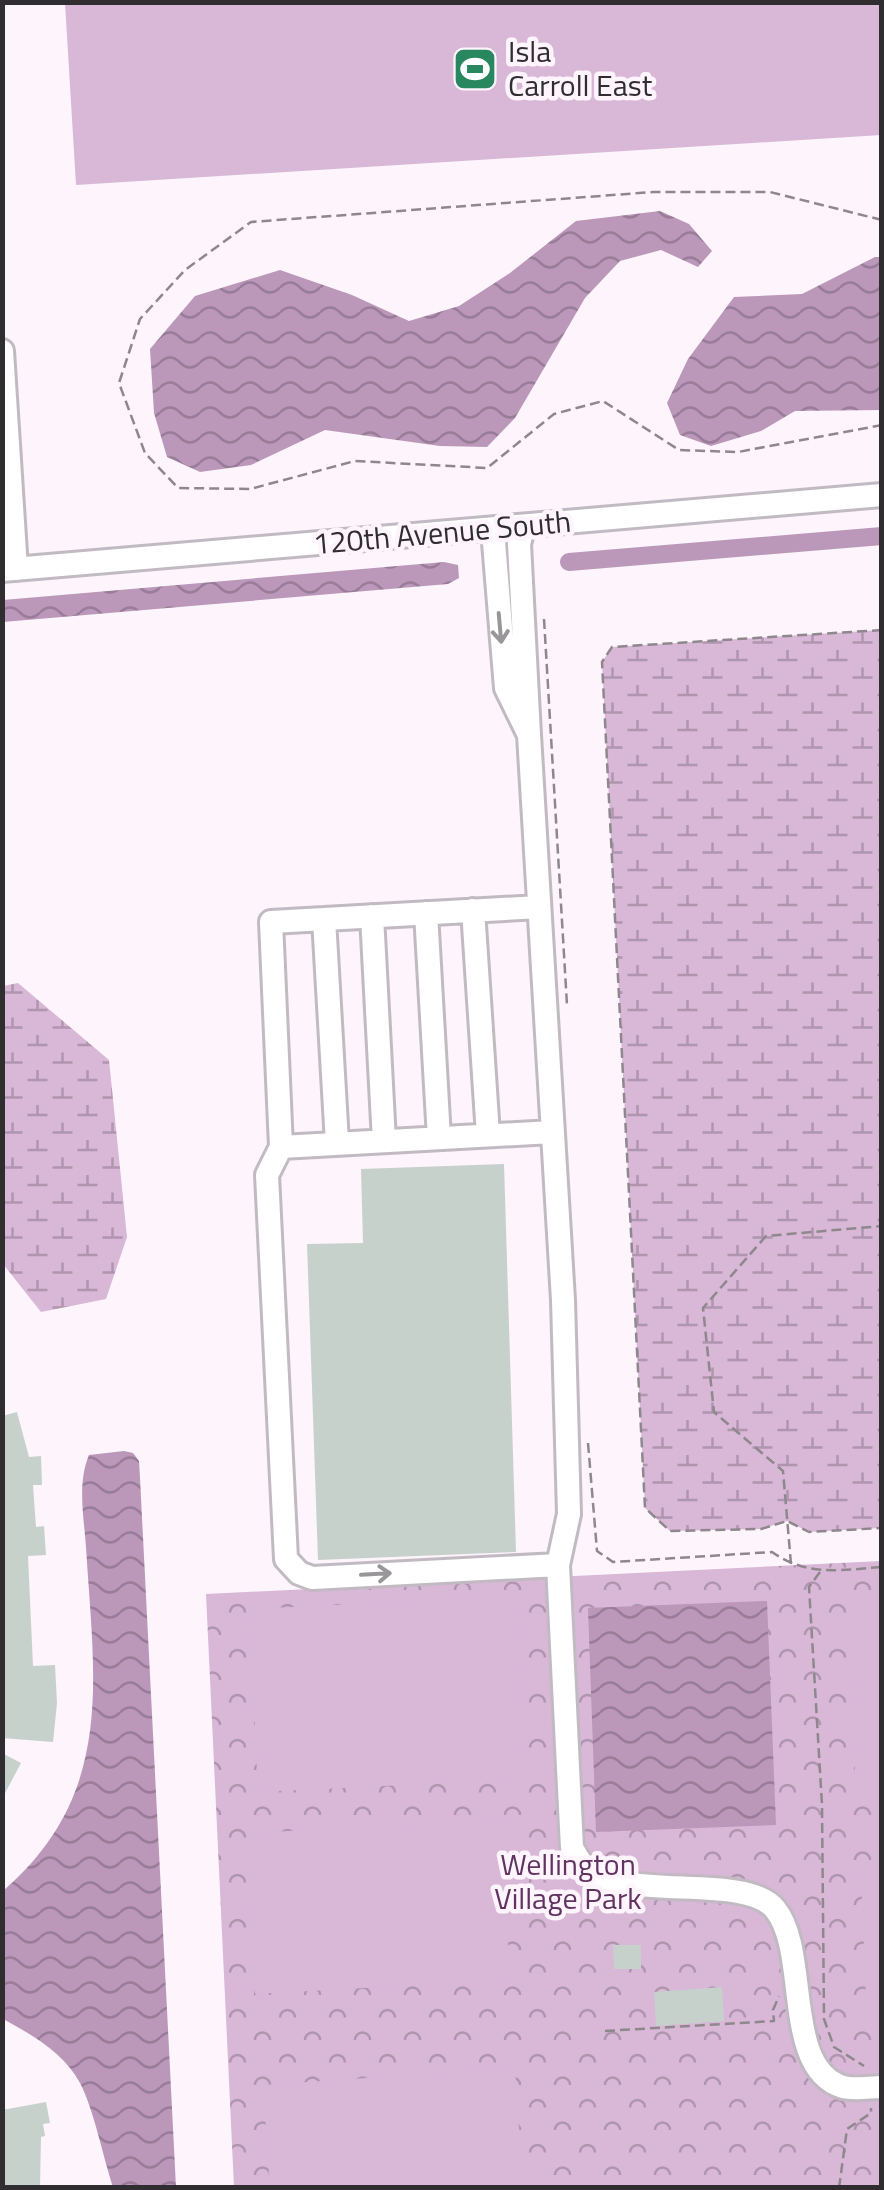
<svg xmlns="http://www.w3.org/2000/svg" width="884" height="2190" viewBox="0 0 884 2190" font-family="'Titillium Web',sans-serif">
	<defs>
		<pattern id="wetland-marsh" width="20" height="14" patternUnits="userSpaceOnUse" patternTransform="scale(2.5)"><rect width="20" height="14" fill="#d8b7d7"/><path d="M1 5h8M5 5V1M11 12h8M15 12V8" fill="none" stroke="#b095af"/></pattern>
		<pattern id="park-crowns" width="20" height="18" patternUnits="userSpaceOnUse" patternTransform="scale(2.5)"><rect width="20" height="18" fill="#d8b7d7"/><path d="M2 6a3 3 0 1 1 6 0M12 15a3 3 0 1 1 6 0" fill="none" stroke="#b095af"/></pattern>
		<pattern id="water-waves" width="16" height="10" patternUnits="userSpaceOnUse" patternTransform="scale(2.5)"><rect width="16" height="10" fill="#bb97ba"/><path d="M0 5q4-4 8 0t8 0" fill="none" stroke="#987c98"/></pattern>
	</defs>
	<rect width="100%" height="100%" fill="#fdf4fc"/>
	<path fill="url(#wetland-marsh)" d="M881,630V1528L809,1532L787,1521L761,1529L670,1531L645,1508L602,662L612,647Z
		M18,983L109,1060L127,1237L106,1299L41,1312L3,1264V986Z"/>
	<path fill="url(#park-crowns)" d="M881,1561V2187H234L206,1594Z"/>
	<path fill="#d8b7d7" d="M65,3H881V135L76,185Z
		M520,1596L529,1779L258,1792L249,1609Z
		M881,1620V1773L855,1774L848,1622Z
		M501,1820L510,1980L255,1994L247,1833Z
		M881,1872V2025H867L861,1873Z
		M515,2068L523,2187H270L263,2085Z"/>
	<path fill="url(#water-waves)" d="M660,211L689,224L712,251L698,267L661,250L620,261L585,298L515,418L487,447L440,446L325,430L251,465L200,472L167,457L154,413L150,349L195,296L280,270L352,295L409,321L459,306L510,273L576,221Z
		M875,257H882L881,410L795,411L761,431L711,446L680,435L667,403L688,359L734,297L802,294Z
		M444,562L458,565L459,578L448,584L3,622V600Z
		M124,1451L133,1453L139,1461L140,1478L176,2187H113C103,2157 94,2110 80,2083C64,2053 31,2034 3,2019V1891C116,1793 94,1680 86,1547C84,1518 77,1483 89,1455Z
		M767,1601L776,1825L596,1832L588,1608Z"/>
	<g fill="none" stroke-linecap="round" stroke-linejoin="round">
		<path stroke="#bb97ba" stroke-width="18" d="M569,562L882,536"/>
	</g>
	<path fill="#c7d1cb" d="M504,1164L516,1552L318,1560L307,1244L363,1243L361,1169Z
		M17,1412L29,1457L41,1456L42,1485H33L36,1527L44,1526L46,1555L28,1556L33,1666L55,1665L57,1703L53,1742L2,1738V1416Z
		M2,1753L21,1763L2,1799Z
		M613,1945H641V1969H614Z
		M722,1987L724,2021L656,2026L654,1992Z
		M46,2102L50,2123L43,2124L45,2136L41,2137L40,2186L2,2185V2110Z"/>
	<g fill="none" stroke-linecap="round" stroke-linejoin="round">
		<defs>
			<path id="minor" d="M2,351L16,569
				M493,530L506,688L529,735L519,544L523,528
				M2,570L882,495
				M529,735L563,1300L569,1514L558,1565L572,1848C576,1854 580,1863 585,1867C624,1903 745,1872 775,1909C810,1951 782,2069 843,2087C854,2090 870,2087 882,2087
				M473,910L488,1135
				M426,913L439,1138
				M372,916L384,1141
				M324,919L337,1143
				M552,1132L281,1147L267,1175L286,1559L299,1573L312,1578L558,1565
				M281,1147L271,922L539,907"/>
		</defs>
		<use href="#minor" stroke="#c2bac2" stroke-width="28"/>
		<path stroke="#8e888d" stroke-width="2.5" stroke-dasharray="10 5" stroke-linecap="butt" d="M882,220L770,192H653L251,222L185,270L140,319L119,383L145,453L178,488L250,489L355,461L487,468L554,414L603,401L679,450L738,452L882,425
			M544,619L567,1005
			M882,630L612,647L602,662L645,1508L670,1531L761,1529L787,1521L809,1532L882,1528
			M588,1443L597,1551L613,1562L772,1552C808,1577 840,1570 882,1567
			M791,1564L783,1471L714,1412L703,1308L766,1236L882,1226
			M820,1572L809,1587L822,1805L824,2019L834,2047L864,2066
			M605,2031L774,2021L773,2010L779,1996
			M839,2188L847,2129L871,2113V2108"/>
		<use href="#minor" stroke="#fff" stroke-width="22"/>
	</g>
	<defs><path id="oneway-shaft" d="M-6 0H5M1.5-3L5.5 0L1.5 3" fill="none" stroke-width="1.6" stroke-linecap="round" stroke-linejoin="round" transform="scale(2.5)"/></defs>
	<g stroke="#989698">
		<use href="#oneway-shaft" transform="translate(500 628) rotate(85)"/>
		<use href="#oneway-shaft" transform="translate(376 1574) rotate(-3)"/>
	</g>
	<defs>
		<symbol id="stadium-square" viewBox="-11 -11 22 22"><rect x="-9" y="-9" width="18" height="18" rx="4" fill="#28875f" stroke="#fdf4fc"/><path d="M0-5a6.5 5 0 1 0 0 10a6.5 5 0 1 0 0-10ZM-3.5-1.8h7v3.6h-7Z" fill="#fff"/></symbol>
	</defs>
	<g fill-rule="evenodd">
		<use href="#stadium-square" x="450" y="44" width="50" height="50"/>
	</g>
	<g text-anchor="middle" stroke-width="9" stroke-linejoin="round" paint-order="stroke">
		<g font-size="30" fill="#302d30" stroke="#fdf4fc" text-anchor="start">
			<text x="508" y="62">Isla<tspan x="508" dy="34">Carroll East</tspan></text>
		</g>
		<g font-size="30" fill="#302d30" stroke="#fdf4fc">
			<text transform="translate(442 533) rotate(-5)" y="10">120th Avenue South</text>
		</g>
		<g font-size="30" fill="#613361" stroke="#fdf4fc">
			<text x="568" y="1875">Wellington<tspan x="568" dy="34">Village Park</tspan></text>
		</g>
	</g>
	<rect width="884" height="2190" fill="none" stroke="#302d30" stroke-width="10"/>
</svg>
